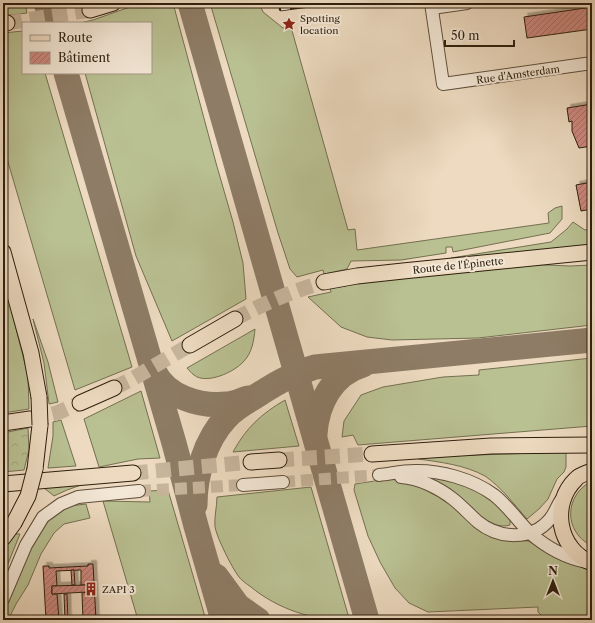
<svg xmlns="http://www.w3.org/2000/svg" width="595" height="623" font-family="'Libre Caslon Text',serif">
<defs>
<pattern id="forest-crowns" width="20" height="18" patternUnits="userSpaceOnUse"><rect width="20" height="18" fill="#b9c092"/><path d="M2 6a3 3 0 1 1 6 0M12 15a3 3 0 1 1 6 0" fill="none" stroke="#9fa57d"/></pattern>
<pattern id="building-hatch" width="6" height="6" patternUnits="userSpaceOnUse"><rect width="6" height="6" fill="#ce8980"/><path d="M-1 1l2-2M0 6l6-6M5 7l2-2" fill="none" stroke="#a86f67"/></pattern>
<filter id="shadow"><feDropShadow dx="3.5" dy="-3.5" stdDeviation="0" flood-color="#0004"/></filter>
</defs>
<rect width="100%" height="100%" fill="#eddac0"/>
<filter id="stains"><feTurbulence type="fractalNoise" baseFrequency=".005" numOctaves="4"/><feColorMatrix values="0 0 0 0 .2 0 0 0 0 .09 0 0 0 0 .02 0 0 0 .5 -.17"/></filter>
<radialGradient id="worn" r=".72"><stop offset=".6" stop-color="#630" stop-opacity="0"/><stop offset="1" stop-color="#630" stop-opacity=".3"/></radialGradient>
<g fill="#b9c092" stroke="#747050">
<path d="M3 3H25L27 13 3 16Z"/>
<path d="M141 3H173L216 163 233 222 243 263 246 299 172 341 136 256 85 73H151V23H80L93 20Z"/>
<path d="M210 3H259L263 12 283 28 291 27 348 230 355 229 357 250 549 223 548 213 555 208 562 206V219L550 233 453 252 452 247H446V253L401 260 351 261 347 269 324 274 323 270 297 277 290 269 278 233Z"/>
<path d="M23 31V73H45L132 367 75 390 3 145V33Z"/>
<path d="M573 222 585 230 592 229V246L583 248 451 258 551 242 567 229Z"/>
<path d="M524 264 570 266 592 265V325L478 338 392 340 367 337 341 327 308 297 331 292 330 288 345 286 354 281Z"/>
<path d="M3 277 28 376 29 409 3 413Z"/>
<path d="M33 319 48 362 58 402 49 404 44 363Z"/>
<path d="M255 329C254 340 252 353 244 361 235 372 206 385 194 375 191 373 189 370 187 368Z"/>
<path d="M592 358V426L358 445 353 435 342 437 344 421 361 395 383 387 443 377 479 375V370Z"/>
<path d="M141 391 160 458 138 459 99 467 84 419Z"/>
<path d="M285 400 299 446 233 452C246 428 261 414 285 400Z"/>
<path d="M61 420 76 466 48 468 53 436V422Z"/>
<path d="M566 452V467L564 472 557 479 548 499 539 509 527 519C514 504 501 487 485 476 465 465 440 462 418 459V457Z"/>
<path d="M421 475 451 479 485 495 507 514 510 519V525C489 532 465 500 450 489 441 483 431 479 421 475Z"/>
<path d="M388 479 412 482 439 493 503 538 528 541 575 564 592 568V616L569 620H546L538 612V607L428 612 409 603 395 588 380 562 368 536 354 490 355 484Z"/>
<path d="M592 481V546C563 532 564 495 592 481Z"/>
<path d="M81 485 67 490 54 496 44 488Z"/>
<path d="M311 487 349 618C316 623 276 608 251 587 247 584 242 581 239 577 232 568 217 538 215 527 214 518 217 506 217 497Z"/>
<path d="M168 490 206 620H138L103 501 150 502 149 491Z"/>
<path d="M86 504 90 518 64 524 54 533 41 554 28 585 16 604 8 620H3V609L8 597 35 537 45 521 69 506Z"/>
<path d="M14 534H20L3 576V548Z"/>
</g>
<path fill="url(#forest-crowns)" stroke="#747050" d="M28 428 29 450 24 470 3 472V433Z"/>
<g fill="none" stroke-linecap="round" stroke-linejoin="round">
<g stroke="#8e7c66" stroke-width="25">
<path d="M46 3 52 23"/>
<path d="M190 3 367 620"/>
<path d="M66 73 174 443 196 526 223 620"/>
<path d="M154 371C166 397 200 407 227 404 234 404 241 400 248 398"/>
<path d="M315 434C317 404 332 374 363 365"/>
<path d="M195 505C195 476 205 440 226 418 236 407 249 401 261 393 280 381 293 374 315 367L592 340"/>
<path d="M216 576 238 606 258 620"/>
</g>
</g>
<g fill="url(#building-hatch)" stroke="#2e1f0d" filter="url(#shadow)">
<path d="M592 7V29L527 38 524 17Z"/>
<path d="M592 104V146L579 148 572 131V121L569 122 567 108Z"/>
<path d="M592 182V209L581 211 576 185Z"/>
<path d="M88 564H93L96 620H83L82 593 87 592V585H81V570L56 571 57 586H52V594H57L59 620H46L43 566H49V568L88 566Z"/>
<path d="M71 570H74L75 585H72Z"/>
<path d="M87 585V592L52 594V586Z"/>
<path d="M64 594H67L68 620H65Z"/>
</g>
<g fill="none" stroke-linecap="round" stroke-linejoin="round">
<g stroke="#c7b59c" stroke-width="12" stroke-dasharray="12 6" stroke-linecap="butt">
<path d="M283 482 379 475"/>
<path d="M139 491 243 485"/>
</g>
<g stroke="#c7b59c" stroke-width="15" stroke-dasharray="15 8" stroke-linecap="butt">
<path d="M7 23 90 10"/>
<path d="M235 319C264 303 293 291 324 282"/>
<path d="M114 388 134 378 190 345"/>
<path d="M30 419 57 413 80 403"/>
<path d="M279 460 372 454"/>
<path d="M133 473 251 462"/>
</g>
<g stroke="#5e4e3a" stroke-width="14">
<g id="minor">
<path d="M431 3 443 84 592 63"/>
<path d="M432 8 467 3"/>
<path d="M379 475C390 474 402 471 413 471 440 470 472 479 494 495 508 506 518 521 530 533 546 547 566 558 587 562"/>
<path d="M401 477C419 478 439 488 453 499 462 506 470 515 478 522 499 539 532 541 550 519 555 513 557 506 561 500"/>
<path d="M243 485 283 482"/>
<path d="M3 599 26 545 43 517 61 504 78 497 139 491"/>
</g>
</g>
<g stroke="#2e1f0d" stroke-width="17">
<g id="major">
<path d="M90 10 113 3"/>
<path d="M3 23H7"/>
<path d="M3 252 31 353 39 397"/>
<path d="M324 282 357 276 403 271 592 252"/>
<path d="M190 345 235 319"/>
<path d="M80 403 114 388"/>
<path d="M3 423 30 419"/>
<path d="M372 454 491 446 592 445"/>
<path d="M251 462 279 460"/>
<path d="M35 469 40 425"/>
<path d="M592 471C587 473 579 475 576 479 550 504 558 550 592 563"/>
<path d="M3 484 133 473"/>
<path d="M3 538 14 523"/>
</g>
</g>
<use href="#minor" stroke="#f3e7d6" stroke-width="12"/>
<use href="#major" stroke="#eddac0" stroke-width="15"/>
<g stroke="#2e1f0d" stroke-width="4.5">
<path id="rail" d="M281 9 326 3"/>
</g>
<use href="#rail" stroke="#f3e7d6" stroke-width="3" stroke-dasharray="9" stroke-linecap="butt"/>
<g stroke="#2e1f0d" stroke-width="17" stroke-linecap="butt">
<g id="major-bridge">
<path d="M39 397 40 425"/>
<path d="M14 523 28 496 35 469"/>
</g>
</g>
<use href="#major-bridge" stroke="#eddac0" stroke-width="15"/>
</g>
<defs>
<g id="sight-bare" transform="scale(1.08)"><path d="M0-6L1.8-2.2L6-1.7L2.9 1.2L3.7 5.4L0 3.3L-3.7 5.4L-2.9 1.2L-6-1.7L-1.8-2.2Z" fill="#8f2418" stroke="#f3e7d6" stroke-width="2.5" paint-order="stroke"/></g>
<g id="building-bare" transform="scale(1.08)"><path d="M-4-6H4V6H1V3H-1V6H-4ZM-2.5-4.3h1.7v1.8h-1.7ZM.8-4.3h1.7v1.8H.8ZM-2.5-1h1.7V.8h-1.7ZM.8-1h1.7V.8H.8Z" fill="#8f2418" stroke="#f3e7d6" stroke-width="2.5" paint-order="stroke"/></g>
</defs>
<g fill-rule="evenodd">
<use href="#sight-bare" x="289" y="24"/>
<use href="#building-bare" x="91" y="589"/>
</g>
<g text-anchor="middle" stroke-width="4" stroke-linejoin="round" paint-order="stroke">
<g font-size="10" fill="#2e1f0d" stroke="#f3e7d6" text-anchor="start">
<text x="300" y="22">Spotting<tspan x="300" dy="12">location</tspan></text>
<text x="102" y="593">ZAPI 3</text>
</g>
<g font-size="10" fill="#2e1f0d" stroke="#f3e7d6">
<text transform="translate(518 74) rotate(-8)" y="4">Rue d'Amsterdam</text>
<text transform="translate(458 265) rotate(-6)" y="4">Route de l'Épinette</text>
</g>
</g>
<rect width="595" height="623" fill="none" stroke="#eddac0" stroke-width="16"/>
<rect x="4" y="4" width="587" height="615" fill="none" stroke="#2e1f0d" stroke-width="2"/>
<rect x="8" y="8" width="579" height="607" fill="none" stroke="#2e1f0d"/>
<rect x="22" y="22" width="130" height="52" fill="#f3e7d6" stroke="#a49786"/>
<rect x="30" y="35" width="20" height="6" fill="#eddac0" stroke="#a49786"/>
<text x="58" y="42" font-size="12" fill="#2e1f0d">Route</text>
<rect x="30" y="52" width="20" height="12" fill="url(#building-hatch)" stroke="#a49786"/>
<text x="58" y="62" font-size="12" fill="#2e1f0d">Bâtiment</text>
<g transform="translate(553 581)" stroke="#f3e7d6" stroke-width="3" paint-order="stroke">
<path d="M0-3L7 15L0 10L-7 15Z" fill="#2e1f0d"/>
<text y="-6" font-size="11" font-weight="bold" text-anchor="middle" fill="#2e1f0d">N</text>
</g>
<path d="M445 40v6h69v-6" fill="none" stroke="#2e1f0d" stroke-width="2"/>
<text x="451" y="40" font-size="12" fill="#2e1f0d" stroke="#f3e7d6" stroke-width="3" paint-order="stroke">50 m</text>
<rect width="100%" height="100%" filter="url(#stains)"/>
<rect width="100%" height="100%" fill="url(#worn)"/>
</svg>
